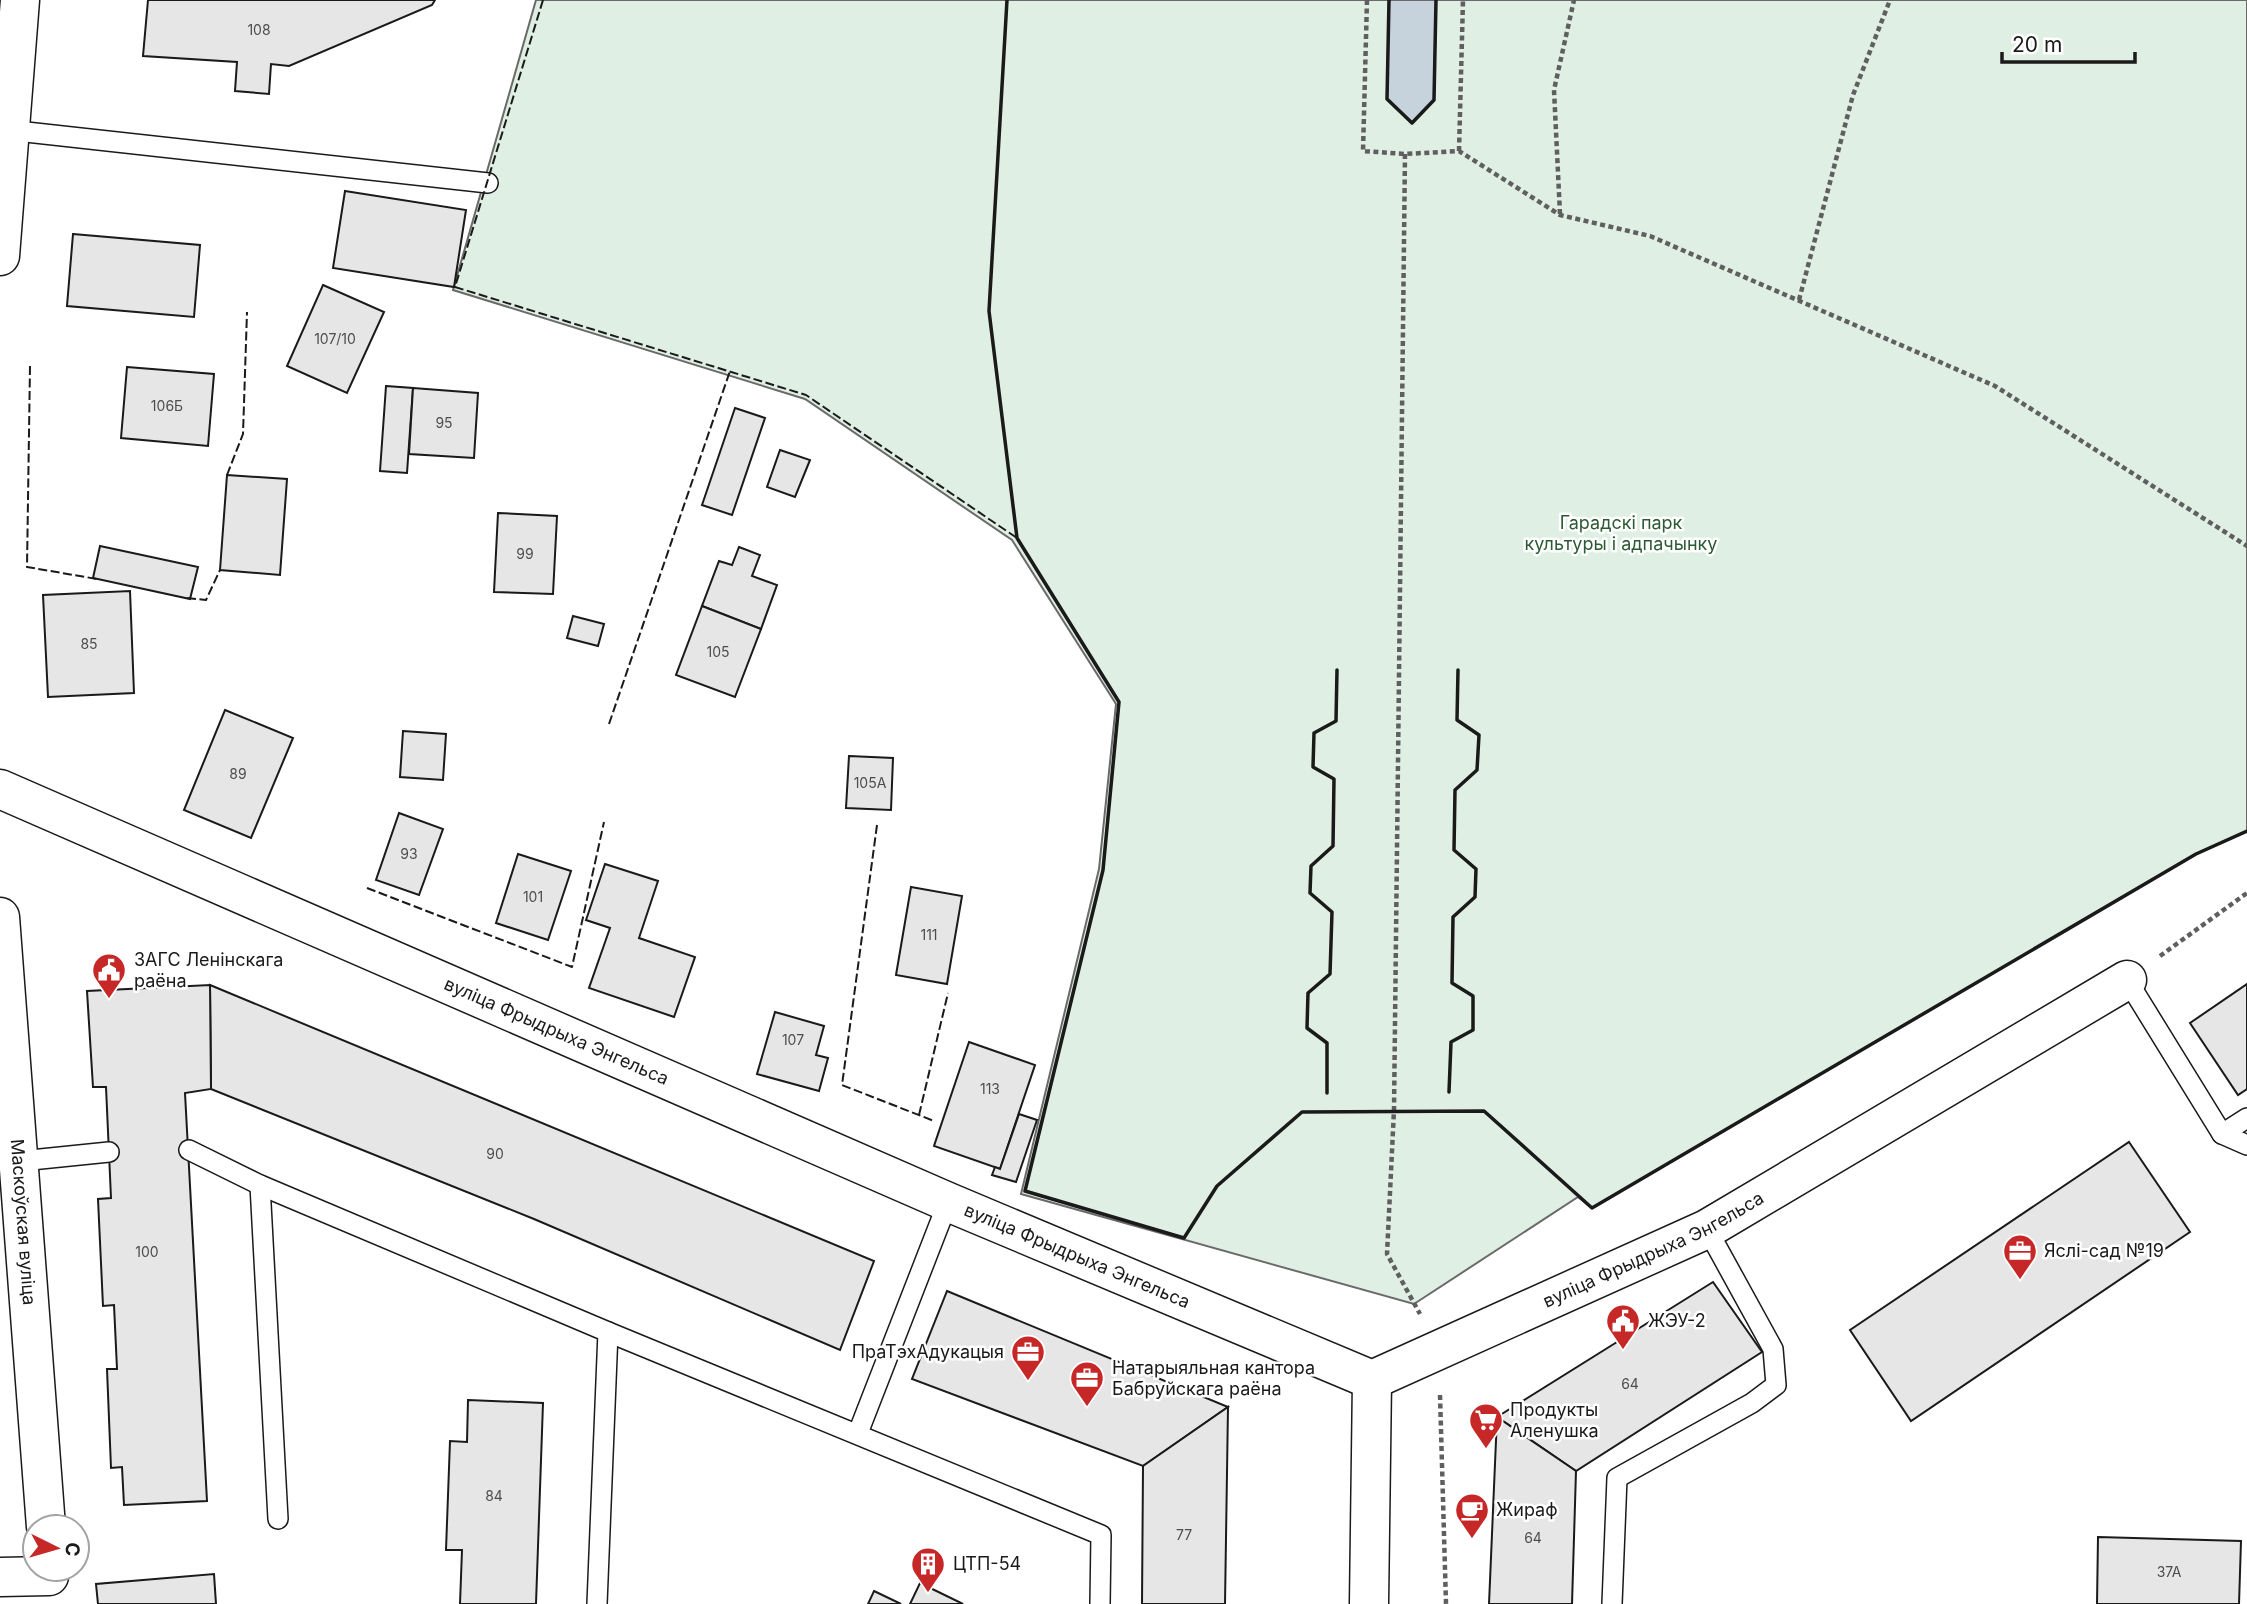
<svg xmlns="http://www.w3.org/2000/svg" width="2247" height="1604" font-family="Inter,sans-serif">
<rect width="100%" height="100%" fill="#fff"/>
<path fill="#e0efe3" stroke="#6a6a6a" stroke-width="2" d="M536 0H2247V831L2196 854 1592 1208 1578 1197 1414 1304 1021 1194 1099 869 1116 704 1012 540 805 399 453 290Z"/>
<path fill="#c6d2dc" stroke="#6a6a6a" stroke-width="2" d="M1389 0H1436L1434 100 1412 123 1387 99Z"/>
<g fill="#e6e6e6" stroke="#1a1a1a" stroke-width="2">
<path d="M148 0H435L432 5 289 66 271 64 269 94 235 91 237 62 143 56Z"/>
<path d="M345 191 466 210 454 287 333 268Z"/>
<path d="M73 234 200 245 194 317 67 306Z"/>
<path d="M323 285 384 312 347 393 287 366Z"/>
<path d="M127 367 214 374 208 446 121 438Z"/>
<path d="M386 386 413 388 407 473 380 471Z"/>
<path d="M413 388 478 393 474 458 409 454Z"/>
<path d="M735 408 765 418 732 515 702 505Z"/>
<path d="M780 450 810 460 795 497 767 487Z"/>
<path d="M227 475 287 479 280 575 220 570Z"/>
<path d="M498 513 557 516 553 594 494 592Z"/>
<path d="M100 546 198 567 190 599 93 578Z"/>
<path d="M739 547 760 555 752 576 777 585 761 629 702 606 719 561 732 565Z"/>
<path d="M130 591 134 693 48 697 43 595Z"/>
<path d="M702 606 761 629 735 697 676 675Z"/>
<path d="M573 616 604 624 598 646 567 638Z"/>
<path d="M225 710 293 738 251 838 184 810Z"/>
<path d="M403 731 446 734 443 780 400 777Z"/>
<path d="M849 756 893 758 891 810 846 808Z"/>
<path d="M399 813 443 829 419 895 376 880Z"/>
<path d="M518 854 571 871 548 940 496 923Z"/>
<path d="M605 864 658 881 639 938 695 957 674 1017 589 988 610 928 586 920Z"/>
<path d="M911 887 962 896 947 984 896 975Z"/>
<path d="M2247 984V1089L2238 1095 2190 1023Z"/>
<path d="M210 985 874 1261 840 1350 534 1219 211 1089Z"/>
<path d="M210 985 211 1089 185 1093 207 1501 124 1505 122 1467 111 1468 107 1369H117L114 1305 103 1306 98 1199 111 1198 106 1087H93L87 991Z"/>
<path d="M775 1012 824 1026 816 1055 828 1058 819 1091 757 1074Z"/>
<path d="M969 1042 1035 1065 1000 1169 934 1146Z"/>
<path d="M1019 1114 1037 1120 1016 1182 992 1175 995 1167 1000 1169Z"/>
<path d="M2129 1142 2190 1232 1911 1421 1850 1330Z"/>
<path d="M1713 1282 1762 1352 1576 1471 1497 1417Z"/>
<path d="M947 1291 1228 1407 1143 1466 912 1379Z"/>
<path d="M468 1400 543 1403 536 1604H460L462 1550H446L450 1441 467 1442Z"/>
<path d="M1228 1407 1225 1604H1142L1143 1466Z"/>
<path d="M1497 1417 1576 1471 1572 1604H1489Z"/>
<path d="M2098 1537 2241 1541 2239 1604H2097Z"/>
<path d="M214 1574 216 1604H98L96 1584Z"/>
<path d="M920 1583 963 1604H910Z"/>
<path d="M874 1591 901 1604H868Z"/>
</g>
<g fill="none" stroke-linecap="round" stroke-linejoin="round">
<g stroke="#1a1a1a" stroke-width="22">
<g id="lane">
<path d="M8 130 488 183"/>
<path d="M2127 980 2222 1134 2247 1145"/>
<path d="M2222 1134 2247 1118"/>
<path d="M189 1150 260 1185 608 1332 597 1604"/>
<path d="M21 1161 109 1152"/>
<path d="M260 1185 278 1519"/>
<path d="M608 1332 1101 1535 1100 1604"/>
<path d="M858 1433 948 1202"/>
<path d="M1612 1604 1617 1478 1752 1403 1776 1385 1773 1349 1707 1229"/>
</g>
</g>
<g stroke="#1a1a1a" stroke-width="41">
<g id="street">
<path d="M0 256 20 0"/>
<path id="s1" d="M0 789 948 1202 1372 1380 1707 1229 2127 980"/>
<path id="s2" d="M0 917 46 1527"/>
<path d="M0 1577 49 1576"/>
<path d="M1369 1604 1372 1380"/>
</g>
</g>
<g stroke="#5f5f5f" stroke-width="4.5" stroke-dasharray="5 3.5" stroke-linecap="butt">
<path d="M1367 0 1363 151 1405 154 1459 151 1560 215 1650 236 1995 386 2247 546"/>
<path d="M1459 151 1463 0"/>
<path d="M1405 154 1394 1110 1387 1254 1420 1314"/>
<path d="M1560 214 1554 90 1574 0"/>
<path d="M1799 300 1853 95 1890 0"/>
<path d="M2160 956 2247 893"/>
<path d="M1440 1395 1446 1604"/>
</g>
<use href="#lane" stroke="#fff" stroke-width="19"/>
<use href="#street" stroke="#fff" stroke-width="38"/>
<g stroke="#1a1a1a" stroke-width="2" stroke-dasharray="9 3.5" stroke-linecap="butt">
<path d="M543 0 455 287 806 395 1017 538"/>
<path d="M30 366 27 567 97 579"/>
<path d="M227 475 243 434 247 312"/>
<path d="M187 598 206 600 220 570"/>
<path d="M609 724 730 371"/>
<path d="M877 825 842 1085 934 1121"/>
<path d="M367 888 572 967 604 822"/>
<path d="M919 1115 948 993"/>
</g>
<g stroke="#1a1a1a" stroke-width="3.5">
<path d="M1007 0 989 311 1017 538 1119 702 1103 870 1025 1191 1184 1238 1217 1186 1302 1112 1484 1111 1592 1208 2196 854 2247 831"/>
<path d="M1389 0 1387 99 1412 123 1434 100 1436 0"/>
<path d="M1449 1092 1451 1042 1473 1030V996L1452 983 1453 917 1475 897 1476 869 1454 850 1455 790 1477 770 1479 735 1457 720 1458 670"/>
<path d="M1327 1093V1043L1307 1028 1308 993 1330 974 1332 912 1310 893 1311 866 1333 846 1334 779 1313 767 1314 733 1336 721 1337 670"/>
</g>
</g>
<defs>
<g id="civic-pin" transform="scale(1.75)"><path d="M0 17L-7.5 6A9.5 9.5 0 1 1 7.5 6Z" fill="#c62828" stroke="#fff"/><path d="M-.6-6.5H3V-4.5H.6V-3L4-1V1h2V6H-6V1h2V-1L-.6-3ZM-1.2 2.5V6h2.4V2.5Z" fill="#fff"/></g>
<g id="office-pin" transform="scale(1.75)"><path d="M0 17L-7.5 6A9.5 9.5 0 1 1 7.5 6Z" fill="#c62828" stroke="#fff"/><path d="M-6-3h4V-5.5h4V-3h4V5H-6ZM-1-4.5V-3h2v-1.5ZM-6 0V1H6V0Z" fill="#fff"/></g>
<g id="supermarket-pin" transform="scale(1.75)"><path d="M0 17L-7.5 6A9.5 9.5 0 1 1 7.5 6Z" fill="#c62828" stroke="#fff"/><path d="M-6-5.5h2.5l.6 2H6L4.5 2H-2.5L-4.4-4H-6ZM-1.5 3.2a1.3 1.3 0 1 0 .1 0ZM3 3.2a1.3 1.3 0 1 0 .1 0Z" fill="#fff"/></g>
<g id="cafe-pin" transform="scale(1.75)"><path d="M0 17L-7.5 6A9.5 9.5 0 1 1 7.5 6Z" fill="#c62828" stroke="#fff"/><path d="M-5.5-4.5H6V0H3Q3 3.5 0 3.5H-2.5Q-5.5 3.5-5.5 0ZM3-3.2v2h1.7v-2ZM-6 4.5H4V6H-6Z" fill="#fff"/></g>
<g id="building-pin" transform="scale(1.75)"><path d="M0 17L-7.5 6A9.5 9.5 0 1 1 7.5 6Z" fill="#c62828" stroke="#fff"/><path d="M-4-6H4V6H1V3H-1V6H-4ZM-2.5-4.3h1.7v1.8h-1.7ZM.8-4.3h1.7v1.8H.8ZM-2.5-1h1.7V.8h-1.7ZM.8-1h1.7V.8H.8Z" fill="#fff"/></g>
</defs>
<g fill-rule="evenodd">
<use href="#civic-pin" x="109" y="970"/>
<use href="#office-pin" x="2020" y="1251"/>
<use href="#civic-pin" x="1623" y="1321"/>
<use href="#office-pin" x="1028" y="1352"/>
<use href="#office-pin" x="1087" y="1378"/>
<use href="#supermarket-pin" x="1486" y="1420"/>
<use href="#cafe-pin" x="1472" y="1510"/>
<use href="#building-pin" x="928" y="1564"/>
</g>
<g text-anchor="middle" stroke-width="5" stroke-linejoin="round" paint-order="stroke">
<g font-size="14" fill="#4d4d4d">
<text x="259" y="35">108</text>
<text x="335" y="344">107/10</text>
<text x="167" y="411">106Б</text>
<text x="444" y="428">95</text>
<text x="525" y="559">99</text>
<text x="89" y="649">85</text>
<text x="718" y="657">105</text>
<text x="238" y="779">89</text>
<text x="870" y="788">105А</text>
<text x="409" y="859">93</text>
<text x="533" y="902">101</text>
<text x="929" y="940">111</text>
<text x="793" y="1045">107</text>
<text x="990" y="1094">113</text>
<text x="495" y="1159">90</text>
<text x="147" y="1257">100</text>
<text x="1630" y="1389">64</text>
<text x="494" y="1501">84</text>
<text x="1184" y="1540">77</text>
<text x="1533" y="1543">64</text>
<text x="2169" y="1577">37А</text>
</g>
<g font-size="18" fill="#2b5a34" stroke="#fff">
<text x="1621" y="529">Гарадскі парк<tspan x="1621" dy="21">культуры і адпачынку</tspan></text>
</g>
<g font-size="18" fill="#1a1a1a" stroke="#fff" text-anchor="start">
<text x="134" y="966">ЗАГС Ленінскага<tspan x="134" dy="21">раёна</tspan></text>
<text x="2044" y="1257">Яслі-сад №19</text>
<text x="1648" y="1327">ЖЭУ-2</text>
<text x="1004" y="1358" text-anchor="end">ПраТэхАдукацыя</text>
<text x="1112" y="1374">Натарыяльная кантора<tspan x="1112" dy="21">Бабруйскага раёна</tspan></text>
<text x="1510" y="1416">Продукты<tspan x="1510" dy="21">Аленушка</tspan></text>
<text x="1496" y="1516">Жираф</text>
<text x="953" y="1570">ЦТП-54</text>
</g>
<g font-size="18" fill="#1a1a1a" stroke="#fff">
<text dy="6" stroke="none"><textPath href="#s1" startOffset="607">вуліца Фрыдрыха Энгельса</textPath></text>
<text dy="6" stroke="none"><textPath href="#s2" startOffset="306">Маскоўская вуліца</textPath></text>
<text dy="6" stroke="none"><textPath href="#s1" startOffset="1804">вуліца Фрыдрыха Энгельса</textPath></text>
<text dy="6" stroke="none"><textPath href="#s1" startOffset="1174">вуліца Фрыдрыха Энгельса</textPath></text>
</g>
</g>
<g transform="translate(56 1548) rotate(95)"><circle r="33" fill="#ffffff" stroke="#a3a3a3" stroke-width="2"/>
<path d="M0-5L12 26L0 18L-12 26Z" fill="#c62828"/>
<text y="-10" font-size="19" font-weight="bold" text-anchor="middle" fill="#1a1a1a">С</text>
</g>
<path d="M2002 52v10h133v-10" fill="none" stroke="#1a1a1a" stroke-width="3.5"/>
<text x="2012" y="52" font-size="21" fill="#1a1a1a" stroke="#ffffff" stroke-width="5" paint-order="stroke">20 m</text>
</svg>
